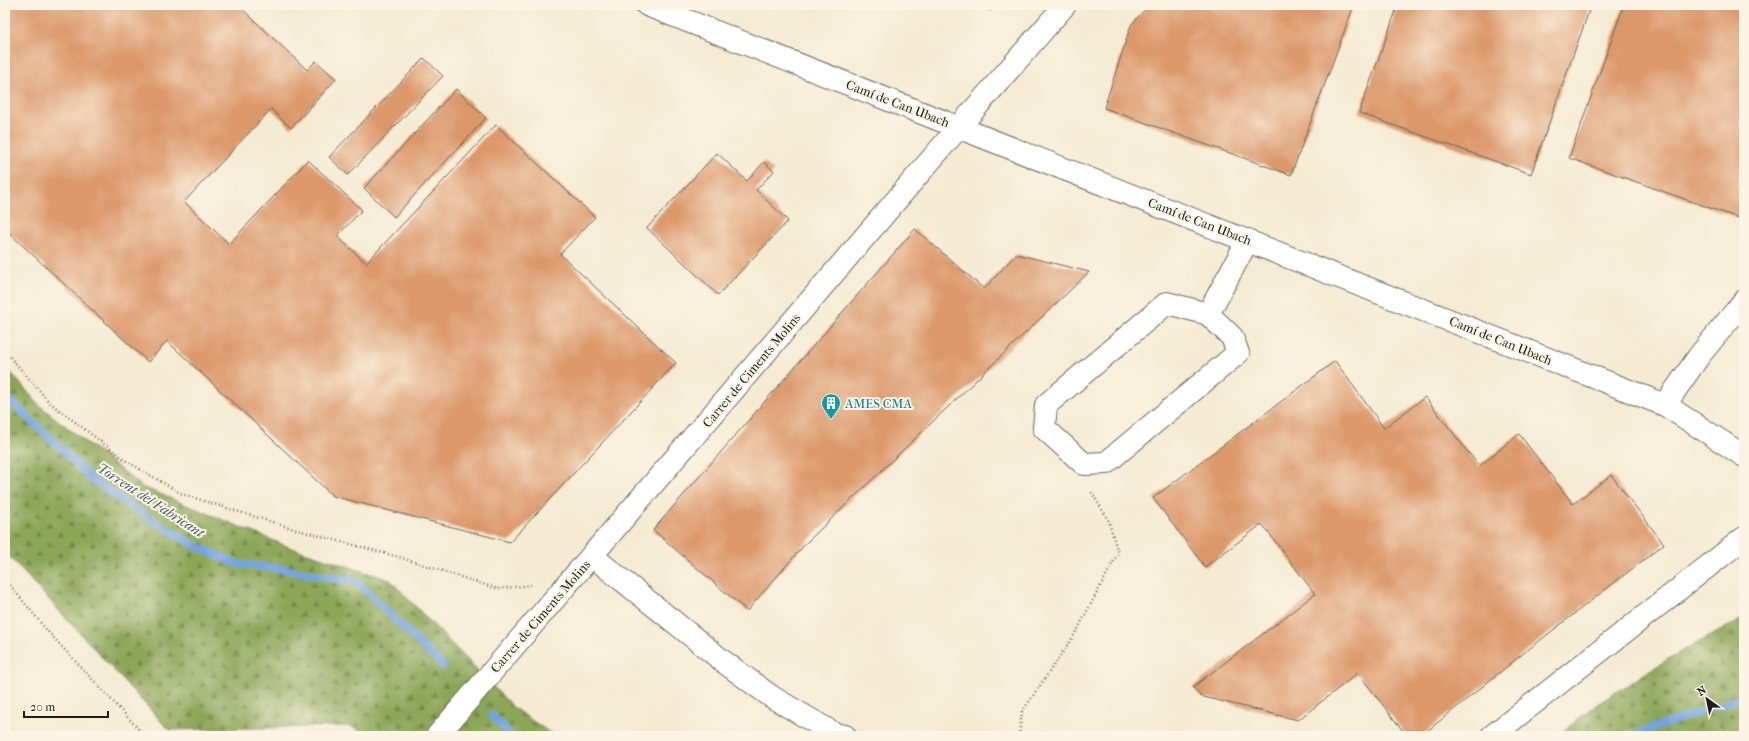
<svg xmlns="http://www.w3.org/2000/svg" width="1749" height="741" font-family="'IM FELL French Canon',serif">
<defs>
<pattern id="forest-firs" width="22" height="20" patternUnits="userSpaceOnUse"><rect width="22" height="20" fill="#8ca658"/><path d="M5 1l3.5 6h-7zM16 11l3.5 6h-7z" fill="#728648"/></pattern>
</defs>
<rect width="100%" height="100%" fill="#fcf5e5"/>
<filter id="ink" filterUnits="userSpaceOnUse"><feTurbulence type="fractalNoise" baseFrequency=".025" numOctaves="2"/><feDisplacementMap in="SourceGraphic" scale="8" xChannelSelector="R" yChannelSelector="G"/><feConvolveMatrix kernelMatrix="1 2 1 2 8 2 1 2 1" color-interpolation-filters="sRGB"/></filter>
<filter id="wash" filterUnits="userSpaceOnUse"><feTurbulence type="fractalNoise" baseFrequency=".012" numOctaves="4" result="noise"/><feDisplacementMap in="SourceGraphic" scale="16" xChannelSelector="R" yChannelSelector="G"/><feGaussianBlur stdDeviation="0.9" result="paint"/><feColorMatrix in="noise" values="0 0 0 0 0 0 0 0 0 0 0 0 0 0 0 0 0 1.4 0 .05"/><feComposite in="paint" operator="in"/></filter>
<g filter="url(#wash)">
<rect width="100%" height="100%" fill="#f5ebd3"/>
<g fill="url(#forest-firs)" stroke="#54613a">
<path d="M5 366 40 406 143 487 289 547 390 580 515 709 555 736H371L350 726 169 730 5 552Z"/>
<path d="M1744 618V736H1557L1596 705 1671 657Z"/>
</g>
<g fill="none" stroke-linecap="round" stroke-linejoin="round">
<g stroke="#73a4de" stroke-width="8">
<path d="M5 396 63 450 91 479 152 520 198 547 237 564 283 569 357 582 443 666"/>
<path d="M492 715 511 736"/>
<path d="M1630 736 1744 697"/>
</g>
</g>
<g id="blocks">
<g fill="#dc986b">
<path d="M5 5H238L307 70 316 61 336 79 291 128 271 109 184 202 229 244 308 160 362 210 337 236 366 263 496 125 595 217 560 254 676 363 510 542 333 496 167 341 148 362 5 229Z"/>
<path d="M983 5H996L990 11Z"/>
<path d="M1149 5H1354L1291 175 1104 108 1131 25Z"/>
<path d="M1398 5H1591L1531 174 1359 113Z"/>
<path d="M1624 5H1744V220L1569 158Z"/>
<path d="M424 58 443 76 348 175 329 157Z"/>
<path d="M456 89 486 118 394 217 364 188Z"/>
<path d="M717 153 747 181 764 162 774 171 756 190 788 221 718 295 647 228Z"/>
<path d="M915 229 984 289 1016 254 1089 272 805 544 747 611 653 530Z"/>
<path d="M1335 361 1384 428 1425 397 1479 466 1519 434 1573 504 1611 475 1664 544 1525 652 1421 736H1407L1358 673 1298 720 1200 696 1193 687 1315 594 1262 524 1205 567 1153 498Z"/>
</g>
</g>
</g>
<g filter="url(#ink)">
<use href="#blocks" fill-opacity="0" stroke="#68645c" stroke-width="1"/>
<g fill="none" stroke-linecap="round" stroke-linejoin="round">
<g stroke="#68645c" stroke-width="24">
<g id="minor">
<path d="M647 5 1665 405 1744 456"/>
<path d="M1167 303 1208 314 1232 337 1238 353 1106 463 1084 464 1044 428 1046 405Z"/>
<path d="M1208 314 1248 240"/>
<path d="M1665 405 1699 356 1744 301"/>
<path d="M592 556 724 662 772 697 835 734 845 736"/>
<path d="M437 736 959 127 1065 5"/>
<path d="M1492 736 1744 538"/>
</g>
</g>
<g stroke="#68645c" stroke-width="2.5" stroke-dasharray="1 3" stroke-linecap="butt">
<path d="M5 351 50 403 128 462 182 494 294 529 399 557 498 589 531 585"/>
<path d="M5 579 50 634 145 736"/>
<path d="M1019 736 1022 712 1075 634 1118 553 1108 519 1090 490"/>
</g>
<use href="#minor" stroke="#fff" stroke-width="22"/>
</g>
</g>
<defs>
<g id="building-pin" transform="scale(1)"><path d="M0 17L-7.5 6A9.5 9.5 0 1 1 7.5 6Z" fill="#0f9aa8" stroke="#fcf5e5"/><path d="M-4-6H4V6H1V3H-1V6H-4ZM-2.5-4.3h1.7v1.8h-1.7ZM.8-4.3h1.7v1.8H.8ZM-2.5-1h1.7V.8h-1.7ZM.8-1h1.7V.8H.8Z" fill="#fff"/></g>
</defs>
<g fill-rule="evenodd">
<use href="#building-pin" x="831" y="403"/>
</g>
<g text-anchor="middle" stroke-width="4" stroke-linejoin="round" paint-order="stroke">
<g font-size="13" fill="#1c1c1c" stroke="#fcf5e5">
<text transform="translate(898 103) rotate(21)" y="5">Camí de Can Ubach</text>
<text transform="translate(1200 221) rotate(21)" y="5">Camí de Can Ubach</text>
<text transform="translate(1501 340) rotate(22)" y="5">Camí de Can Ubach</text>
<text transform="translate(751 370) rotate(-50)" y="5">Carrer de Ciments Molins</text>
<text transform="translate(540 616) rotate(-49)" y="5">Carrer de Ciments Molins</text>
</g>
<g font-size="13" fill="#0d838f" stroke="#fcf5e5" text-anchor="start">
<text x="845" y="408">AMES CMA</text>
</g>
<g font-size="14" font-style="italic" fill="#435973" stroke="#fcf5e5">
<text transform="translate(151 500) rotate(33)" y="5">Torrent del Fabricant</text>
</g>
</g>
<rect width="1749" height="741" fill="none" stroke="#fcf5e5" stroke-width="20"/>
<g transform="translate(1707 699) rotate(327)" stroke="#fcf5e5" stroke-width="3" paint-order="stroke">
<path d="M0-3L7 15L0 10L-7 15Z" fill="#1c1c1c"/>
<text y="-6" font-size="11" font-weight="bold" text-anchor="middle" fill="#1c1c1c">N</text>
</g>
<path d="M24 711v6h84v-6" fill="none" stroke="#1c1c1c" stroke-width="2"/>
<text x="30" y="711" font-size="12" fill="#1c1c1c" stroke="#fcf5e5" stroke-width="3" paint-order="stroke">20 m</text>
</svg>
